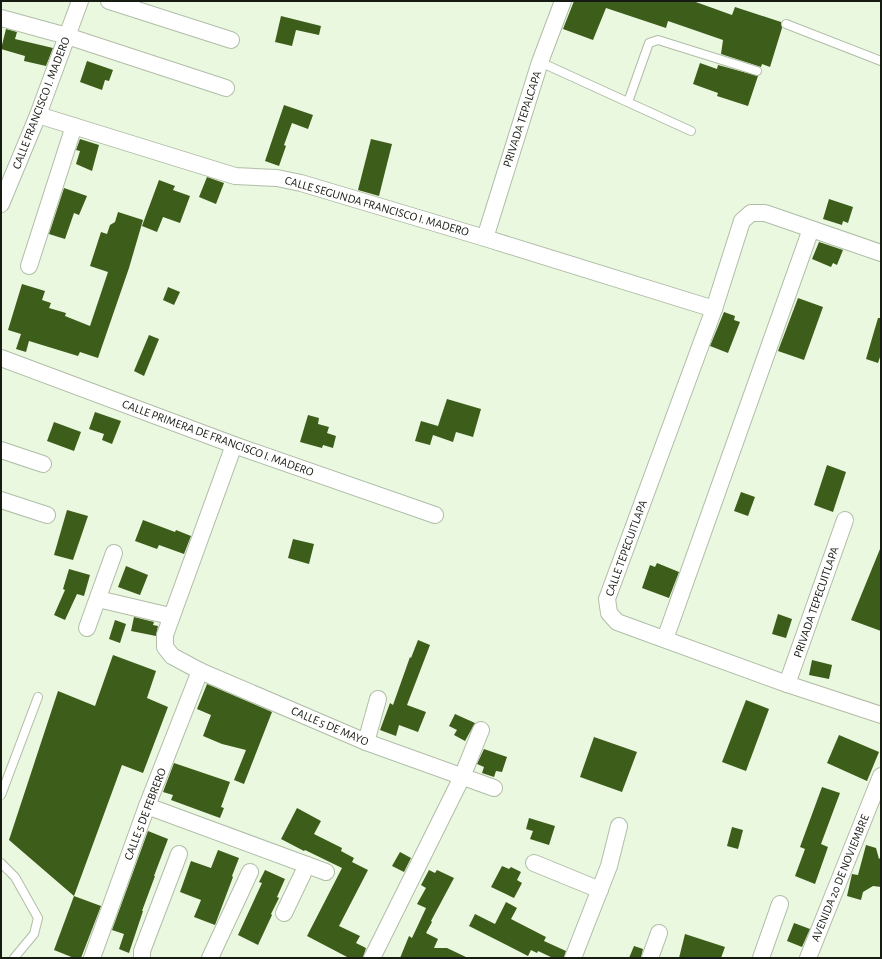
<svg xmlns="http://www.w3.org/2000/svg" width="882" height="959" font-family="'Alegreya Sans',sans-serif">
<rect width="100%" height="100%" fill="#ebf8e0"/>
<g fill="#3d5d1a">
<path d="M574 1H693L732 15 735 7 781 22 782 28 770 67 762 64 761 67 721 54 723 40 668 21 666 28 606 8 593 40 563 29Z"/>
<path d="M281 16 321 26 319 35 296 30 292 46 275 42Z"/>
<path d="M6 29 17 32 15 39 53 48 46 66 24 61 25 56 1 49Z"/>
<path d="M87 61 113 70 109 81 105 80 102 90 80 82Z"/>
<path d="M700 63 717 69 718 65 758 76 748 106 717 96 718 93 693 84Z"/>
<path d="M284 105 313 115 308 129 292 123 284 145 286 146 279 166 265 161Z"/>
<path d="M80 139 99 145 92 171 76 164 80 151 76 150Z"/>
<path d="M371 139 392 144 379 196 358 190Z"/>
<path d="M207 177 224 183 216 204 199 197Z"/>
<path d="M159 180 175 186 173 190 190 196 180 223 163 217 157 232 142 226Z"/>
<path d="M64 188 87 196 79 215 74 213 65 239 49 234Z"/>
<path d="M829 199 853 207 848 223 843 221 842 225 823 219Z"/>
<path d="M118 212 143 220 129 268 98 358 80 352 78 356 29 341 26 352 16 349 21 334 8 330 22 284 45 291 42 300 51 303 49 308 66 313 65 316 90 326 108 272 90 266 101 232 107 234 110 225 115 222Z"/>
<path d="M819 242 843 250 837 265 833 263 831 267 812 259Z"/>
<path d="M168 287 180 292 174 305 163 300Z"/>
<path d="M798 298 823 307 804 360 778 351Z"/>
<path d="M724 312 735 316 734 320 740 322 728 353 710 346Z"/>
<path d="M878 318H881V354L878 363 866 359Z"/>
<path d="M149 335 159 339 144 376 134 371Z"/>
<path d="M447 399 481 409 473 437 456 432 453 442 433 435 430 445 415 441 421 421 438 426Z"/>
<path d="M95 412 121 421 112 444 102 440 104 434 89 429Z"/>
<path d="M308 415 319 418 318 424 329 427 327 433 336 436 333 448 323 445 322 448 300 442Z"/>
<path d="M54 422 81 432 74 451 47 441Z"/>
<path d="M827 465 846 472 833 512 814 505Z"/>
<path d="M741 492 755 497 748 516 734 511Z"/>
<path d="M67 510 88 516 73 560 54 555Z"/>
<path d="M143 520 175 532 176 530 191 536 184 554 159 545 157 549 135 541Z"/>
<path d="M293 539 314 544 309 564 288 558Z"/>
<path d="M880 549H881V631L851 620Z"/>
<path d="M657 563 679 572 669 598 642 588 650 565 655 567Z"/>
<path d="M126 566 148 575 140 595 118 587Z"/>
<path d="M69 569 90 575 84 596 77 594 65 620 54 615 65 590 63 589Z"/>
<path d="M778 614 792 619 786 638 772 634Z"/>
<path d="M134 617 154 622 153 625 158 626 156 636 131 631Z"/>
<path d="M115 620 126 624 120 643 109 639Z"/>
<path d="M418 640 430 645 407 705 426 712 418 732 399 725 396 736 380 730 390 703 393 705 410 657 411 658Z"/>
<path d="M113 655 156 671 147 698 168 707 143 773 122 765 74 896 9 840 58 691 95 706Z"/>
<path d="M812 660 832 665 829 679 809 675Z"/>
<path d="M207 684 272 712 244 784 234 780 246 750 222 744 203 736 211 715 197 709Z"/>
<path d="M746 700 769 709 746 771 722 762Z"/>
<path d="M455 714 475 723 465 741 454 735 457 730 449 726Z"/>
<path d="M839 735 879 752 867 781 827 763Z"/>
<path d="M594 737 637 752 622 792 580 777Z"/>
<path d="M484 749 507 757 502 772 496 771 494 777 482 773 484 767 477 764Z"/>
<path d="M174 763 230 782 221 807 224 808 220 818 171 800 173 795 163 792Z"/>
<path d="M822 787 840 793 821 844 828 847 815 884 795 876 805 849 800 847Z"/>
<path d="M297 808 321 821 314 834 342 848 341 851 354 858 352 862 368 870 339 926 360 936 356 943 366 948 363 958H349L307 936 342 868 305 850 304 851 281 839Z"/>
<path d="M529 818 555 826 549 845 530 839 533 831 526 829Z"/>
<path d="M732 827 743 830 738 849 727 846Z"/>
<path d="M148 831 168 839 154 876H155L142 911H143L129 953 119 949 124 934 112 930Z"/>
<path d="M866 845 876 848 879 859 881 857V887L873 886 863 892 861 900 847 896 852 874 858 875Z"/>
<path d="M218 850 239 858 232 876 233 877 215 925 194 917 201 900 180 892 191 861 211 868Z"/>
<path d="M400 852 411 858 404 872 392 866Z"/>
<path d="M502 866 509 869 511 867 521 872 517 880 522 883 514 898 491 887Z"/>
<path d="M265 870 285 879 277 897 279 898 271 914 272 915 258 945 238 935 262 883 259 882Z"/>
<path d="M429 870 435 873 437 870 454 878 431 921 432 922 426 933 438 939 434 948H447L468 958H400L409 936 412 938 426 908 417 904 426 888 421 885Z"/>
<path d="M74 896 101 906 81 958H74L54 950Z"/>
<path d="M506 902 517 908 511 919 546 937 544 941 566 951 564 958H553L538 951 537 953 531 950 528 956 469 926 475 914 495 924Z"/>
<path d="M794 923 810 929 802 947 787 941Z"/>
<path d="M685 934 725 947 721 958H679Z"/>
<path d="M634 946 643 949 641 958H629Z"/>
</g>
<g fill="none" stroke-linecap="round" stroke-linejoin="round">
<g stroke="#b0bda7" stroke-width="10">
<g id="service">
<path d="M786 24 881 61"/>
<path d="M540 62 691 131"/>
<path d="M628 102 649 43 658 40 757 71"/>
<path d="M1 795 38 697"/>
<path d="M1 863 15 877 38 918 34 934 14 958"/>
</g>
</g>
<g stroke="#b0bda7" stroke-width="18">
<g id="minor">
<path d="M109 1 231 40"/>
<path d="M1 18 67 36 226 88"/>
<path d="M38 115 235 176 277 178 301 183 485 238 714 309"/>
<path d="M1 204 38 115 80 1"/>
<path d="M485 238 540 62 563 1"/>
<path d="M881 253 765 213H751L742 221 714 309 607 599 609 613 617 622 787 684 881 715"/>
<path d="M29 266 74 126"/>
<path d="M1 358 234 445 435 515"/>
<path d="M234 445 165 635V647L172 656 200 671 366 742 494 788"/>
<path d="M1 450 43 464"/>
<path d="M1 500 47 515"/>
<path d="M98 599 170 616"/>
<path d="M87 628 114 553"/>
<path d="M665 639 811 229"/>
<path d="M787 684 845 520"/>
<path d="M366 742 378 699"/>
<path d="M147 806 326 872"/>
<path d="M534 863 600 890"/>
<path d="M284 913 307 865"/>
<path d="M92 958 147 806 200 671"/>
<path d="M142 958V951L179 854"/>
<path d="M210 958 250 872"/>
<path d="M372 958 462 777 481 730"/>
<path d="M573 958 609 866 619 826"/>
<path d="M650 958 659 933"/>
<path d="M761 958 780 904"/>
<path d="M808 958 881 776"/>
</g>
</g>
<use href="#service" stroke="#fff" stroke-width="8"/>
<use href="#minor" stroke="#fff" stroke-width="16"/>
</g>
<g text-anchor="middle" stroke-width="4" stroke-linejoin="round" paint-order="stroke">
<g font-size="12" fill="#171c13" stroke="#fff">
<text transform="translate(41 103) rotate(-69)" y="4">CALLE FRANCISCO I. MADERO</text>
<text transform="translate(522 119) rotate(-72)" y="4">PRIVADA TEPALCAPA</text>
<text transform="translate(377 206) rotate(16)" y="4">CALLE SEGUNDA FRANCISCO I. MADERO</text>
<text transform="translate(218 438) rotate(20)" y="4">CALLE PRIMERA DE FRANCISCO I. MADERO</text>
<text transform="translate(626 548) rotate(-70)" y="4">CALLE TEPECUITLAPA</text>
<text transform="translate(816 602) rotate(-71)" y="4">PRIVADA TEPECUITLAPA</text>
<text transform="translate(330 726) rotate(23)" y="4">CALLE 5 DE MAYO</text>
<text transform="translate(145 814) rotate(-69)" y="4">CALLE 5 DE FEBRERO</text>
<text transform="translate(840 878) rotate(-68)" y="4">AVENIDA 20 DE NOVIEMBRE</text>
</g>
</g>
<rect width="882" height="959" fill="none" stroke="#171c13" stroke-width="4"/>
</svg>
